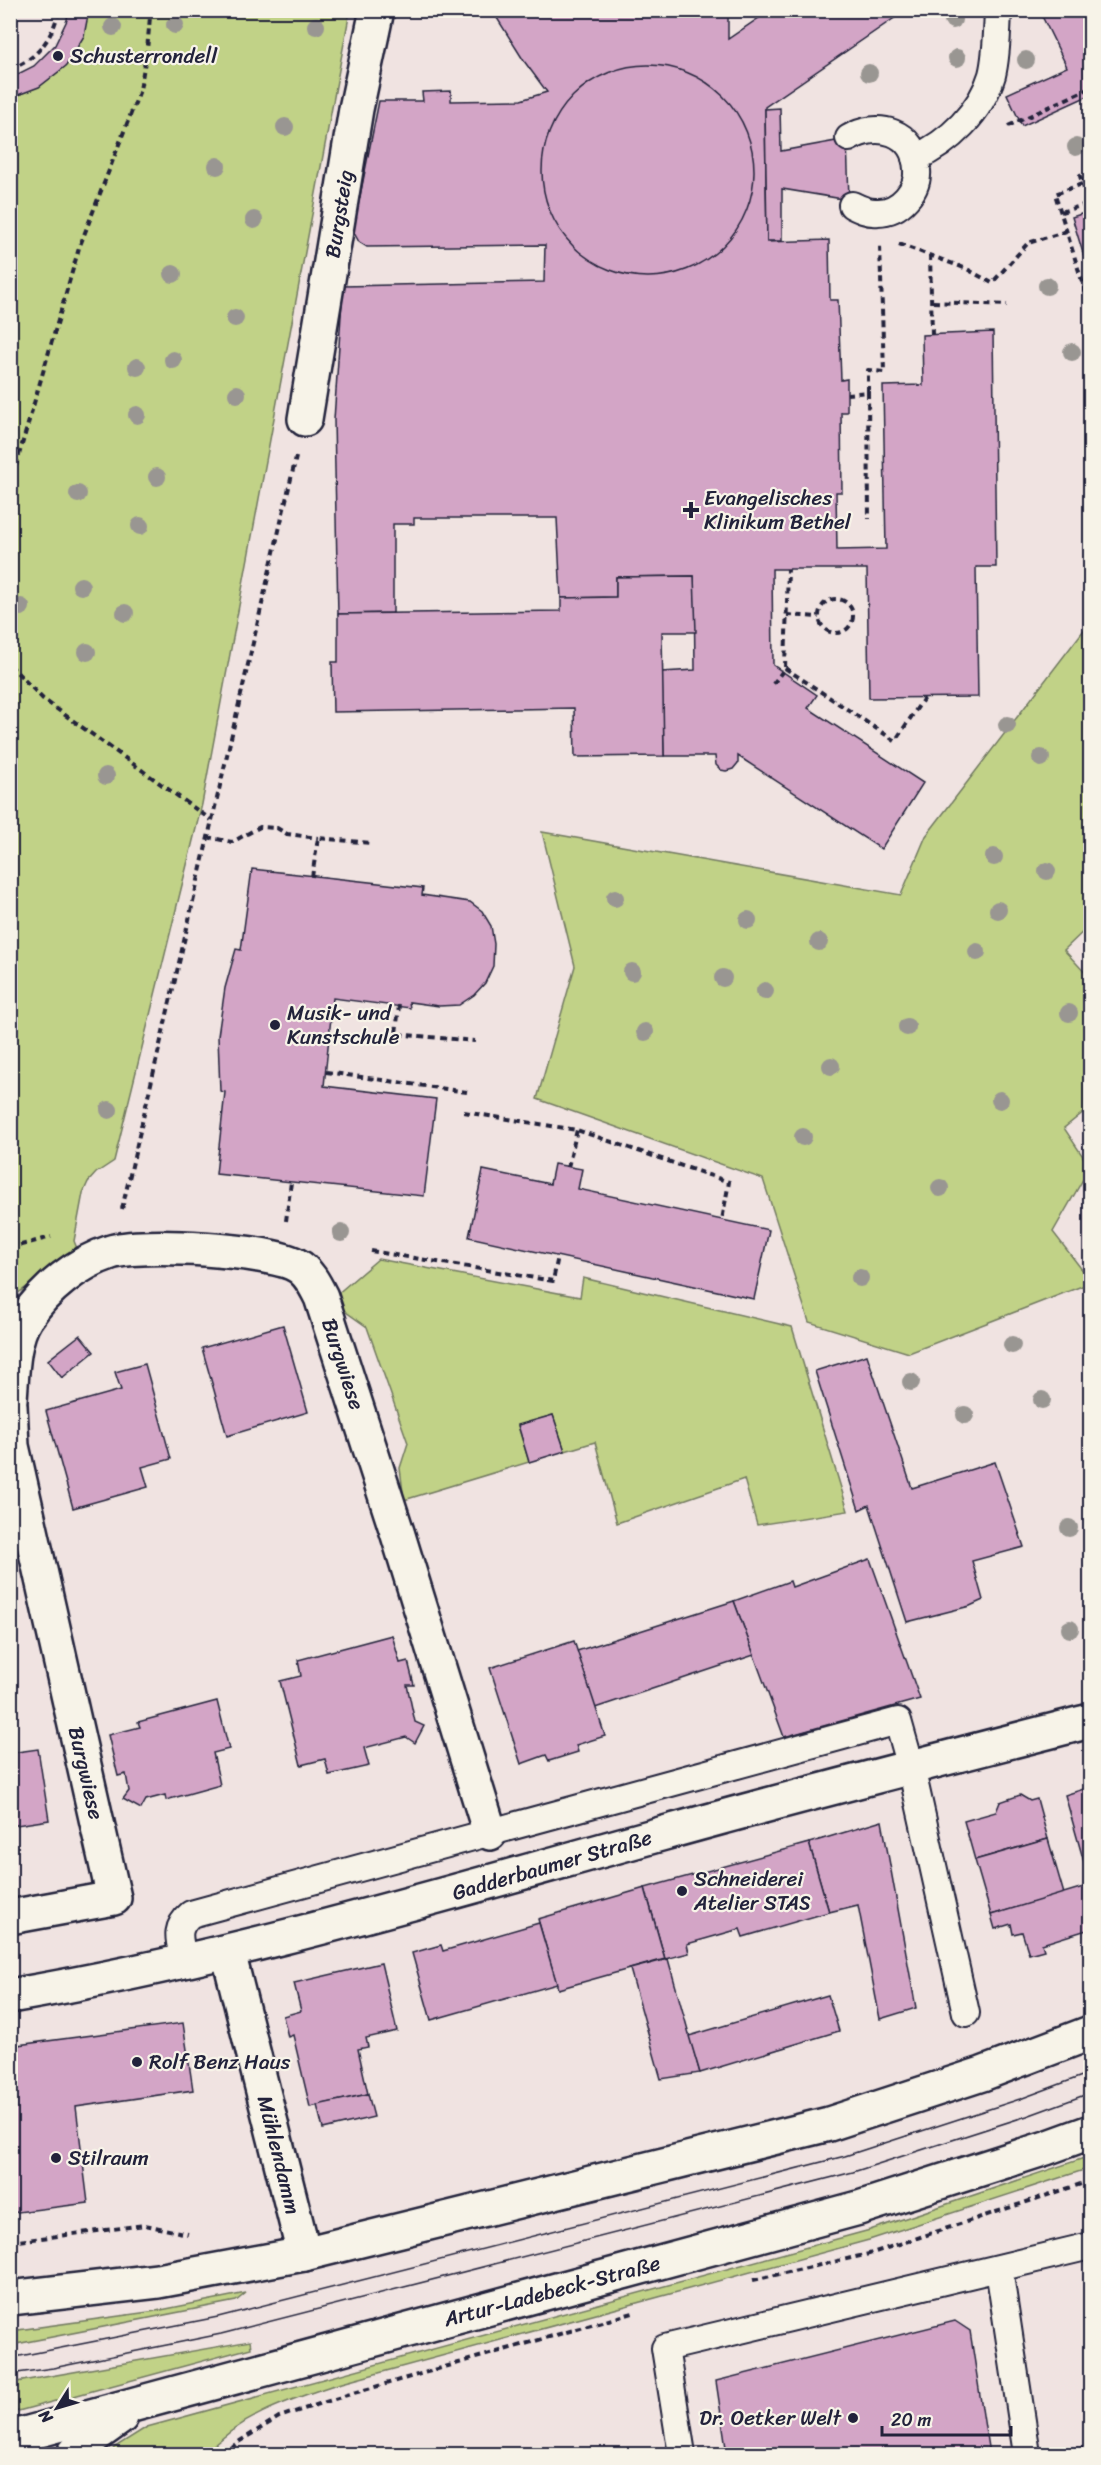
<svg xmlns="http://www.w3.org/2000/svg" width="1101" height="2465" font-family="Sriracha,sans-serif">
<rect width="100%" height="100%" fill="#f0e3e1"/>
<filter id="ink" filterUnits="userSpaceOnUse"><feTurbulence type="fractalNoise" baseFrequency=".0167" numOctaves="2"/><feDisplacementMap in="SourceGraphic" scale="12" xChannelSelector="R" yChannelSelector="G"/><feConvolveMatrix kernelMatrix="1 2 1 2 8 2 1 2 1" color-interpolation-filters="sRGB"/></filter>
<g filter="url(#ink)">
<g fill="#c1d287" stroke="#727a61" stroke-width="1.5">
<path d="M89 11H350L202 804 114 1161 96 1173 88 1182 83 1193 74 1241 78 1251 11 1298V98C58 80 78 61 89 11Z"/>
<path d="M1090 622V925L1064 950 1090 978V1107L1064 1128 1090 1167 1053 1232 1090 1280V1283L909 1353 809 1322 763 1179 537 1099 575 966 542 832 901 895 926 836Z"/>
<path d="M378 1259 580 1297 583 1278 792 1327 848 1511 757 1525 744 1479 617 1523 595 1442 565 1451 553 1415 518 1426 529 1462 404 1500 400 1468 408 1443 367 1327 339 1307 336 1295Z"/>
<path d="M1090 2156V2168L869 2240 331 2386C283 2402 240 2417 205 2454H109L115 2447 147 2427 870 2230Z"/>
<path d="M246 2293 236 2301 11 2345V2331L156 2311Z"/>
<path d="M250 2341 251 2348 11 2413V2383Z"/>
</g>
<g fill="#d3a5c6" stroke="#22223b" stroke-width="1.5">
<path d="M68 10H89L84 36 66 66 39 87 10 98V78L34 66 55 45 67 20Z"/>
<path d="M492 10H728V39L766 13 764 10H906L765 107 767 242 829 240 830 300H838L841 380 847 379V412H841L842 492H836L837 550 886 549 883 386 923 385 922 335 993 332 996 567H976L978 697 869 698 867 569H772L773 665 817 695 808 708 923 783 881 849 738 756V763L733 769 726 771 721 770 716 765 715 756H664L662 672 695 670 694 576 616 577V597L561 598 557 518H414V524H393V613L338 614 334 420 343 286 544 282 545 245 367 247 359 242 353 231 379 101H423L422 92 451 91V101L521 100 547 92 524 61Z"/>
<path d="M1039 10H1090V95L1022 126 1007 94 1067 67Z"/>
<circle cx="648" cy="171" r="106"/>
<path d="M780 108 781 151 847 139 849 200 782 189V241H767L765 109Z"/>
<path d="M1090 211V276L1072 217Z"/>
<path d="M694 576 696 632H662L664 756 575 757 574 708 333 712 332 662H338V614L561 611V598L616 597V577Z"/>
<path d="M252 869 423 888 422 895 470 902 482 911 491 926 494 944 493 966 485 983 474 995 459 1005 439 1006 409 1002 410 1008 333 998 324 1086 436 1099 424 1196 216 1174 225 1092 220 1091 218 1036 225 988 236 949 241 950Z"/>
<path d="M554 1164 582 1169 578 1189 769 1230 754 1299 469 1237 483 1170 550 1184Z"/>
<path d="M283 1325 308 1412 227 1436 202 1348Z"/>
<path d="M80 1335 94 1352 62 1378 48 1360Z"/>
<path d="M867 1355 912 1488 995 1462 1024 1547 972 1561 983 1600 970 1606 907 1622 869 1505 859 1510 815 1371Z"/>
<path d="M145 1364 171 1459 142 1467 148 1487 73 1508 46 1411 121 1390 115 1372Z"/>
<path d="M553 1415 565 1451 529 1462 518 1425Z"/>
<path d="M870 1559 920 1699 784 1737 734 1601 790 1581 792 1587Z"/>
<path d="M734 1601 754 1655 595 1708 577 1651Z"/>
<path d="M392 1635 400 1663 408 1661 414 1685H407L415 1722 424 1726 415 1743 406 1737 364 1748 369 1766 329 1775 325 1759 301 1765 280 1681 301 1676 298 1660Z"/>
<path d="M574 1641 605 1736 576 1745 578 1752 549 1761 546 1755 521 1764 490 1668Z"/>
<path d="M217 1701 229 1749 213 1753 220 1785 166 1800 165 1795 146 1800 141 1809 123 1799 129 1791 126 1774 118 1776 108 1735 140 1727 138 1722Z"/>
<path d="M38 1749 49 1820 10 1826V1753Z"/>
<path d="M1090 1787V1868L1086 1869 1065 1795Z"/>
<path d="M1020 1795 1030 1801 1037 1799 1048 1839 975 1860 964 1821 996 1812 1000 1802Z"/>
<path d="M882 1821 916 2008 880 2019 858 1905 829 1912 809 1843Z"/>
<path d="M1048 1839 1064 1894 991 1915 975 1860Z"/>
<path d="M809 1843 829 1912 743 1937 740 1929 687 1944 689 1953 665 1959 645 1888Z"/>
<path d="M1090 1885V1929L1042 1944 1044 1950 1029 1954 1022 1932 1013 1934 1011 1924 995 1929 991 1915Z"/>
<path d="M645 1888 665 1959 558 1989 538 1919Z"/>
<path d="M539 1923 557 1984 431 2020 412 1953 441 1945 443 1951Z"/>
<path d="M668 1959 700 2073 661 2079 630 1969Z"/>
<path d="M381 1963 397 2031 366 2038 368 2047 358 2049 368 2094 310 2107 293 2035 288 2037 283 2016 301 2011 294 1983Z"/>
<path d="M828 1995 839 2031 700 2073 689 2036Z"/>
<path d="M183 2023 193 2090 76 2107 88 2203 10 2213V2046Z"/>
<path d="M368 2094 374 2117 323 2129 317 2105Z"/>
<path d="M955 2321 970 2331 989 2454H727L716 2381Z"/>
<path d="M1090 2446V2454H1068L1067 2450Z"/>
</g>
<g fill="none" stroke-linecap="round" stroke-linejoin="round">
<g stroke="#22223b" stroke-width="30">
<g id="lane">
<path d="M849 138C877 121 915 131 917 169 919 190 900 212 878 212 868 213 860 209 852 205"/>
<path d="M915 158C949 143 981 112 992 75 997 55 997 31 998 10"/>
<path d="M184 1961C180 1941 173 1929 191 1914L898 1721 911 1767 966 2013"/>
<path d="M999 2269 1027 2454"/>
<path d="M682 2454 665 2348 1090 2246"/>
</g>
</g>
<g stroke="#22223b" stroke-width="38">
<g id="street">
<path d="M305 419 356 109 377 10"/>
<path d="M10 1399C12 1375 12 1339 26 1318 45 1289 77 1263 111 1252 140 1242 270 1250 296 1265 308 1271 315 1285 321 1297L398 1535 490 1833"/>
<path d="M10 1405 12 1446 114 1898 10 1917"/>
<path d="M228 1952 304 2254"/>
<path d="M10 1996C234 1958 450 1892 668 1832 808 1793 950 1757 1090 1721"/>
</g>
</g>
<g stroke="#22223b" stroke-width="38">
<g id="secondary">
<path d="M10 2298 158 2281 304 2254 829 2124 982 2074 1090 2033"/>
<path d="M10 2438 859 2208 1046 2148 1090 2132"/>
<path d="M74 2454 83 2444 121 2417"/>
</g>
</g>
<g stroke="#22223b" stroke-width="4" stroke-dasharray="6 4.5" stroke-linecap="butt">
<path d="M10 69C37 60 53 37 59 10"/>
<path d="M1008 126 1090 88"/>
<path d="M1082 181 1090 178"/>
<path d="M1082 184 1055 194 1090 307"/>
<path d="M1088 200 1080 176 1090 172"/>
<path d="M1061 212 1090 203"/>
<path d="M899 244 967 269 992 283 1028 243 1067 231"/>
<path d="M930 255 932 334"/>
<path d="M933 302 1007 305"/>
<path d="M868 392 869 519"/>
<path d="M847 394 868 392V370L884 372 880 246"/>
<path d="M10 486 79 248 140 90 147 50 150 17 147 10"/>
<circle cx="836" cy="616" r="17"/>
<path d="M787 615 819 617"/>
<path d="M10 665 43 699 211 820"/>
<path d="M785 668 895 741 924 698"/>
<path d="M773 684 785 668 788 569"/>
<path d="M207 837 232 842 260 827 277 828 287 834 318 838"/>
<path d="M312 877 318 838 371 843"/>
<path d="M399 1005 396 1034 475 1041"/>
<path d="M326 1072 467 1092"/>
<path d="M464 1112 577 1130 729 1182 722 1220"/>
<path d="M568 1167 577 1130"/>
<path d="M122 1209 296 457"/>
<path d="M286 1221 291 1182"/>
<path d="M10 1248 51 1237"/>
<path d="M371 1251 553 1281 558 1256"/>
<path d="M10 2242 145 2225 188 2234"/>
<path d="M753 2280 869 2254 1090 2181"/>
<path d="M222 2454 240 2441 279 2417 347 2395 633 2313"/>
</g>
<use href="#lane" stroke="#f7f3e8" stroke-width="26"/>
<use href="#street" stroke="#f7f3e8" stroke-width="33"/>
<use href="#secondary" stroke="#f7f3e8" stroke-width="33"/>
<g stroke="#22223b" stroke-width="1.5">
<path d="M10 2358 218 2317 845 2156 1020 2099 1090 2073"/>
<path d="M10 2374 53 2368 221 2334 853 2172 1027 2116 1090 2093"/>
</g>
</g>
<g fill="#999692">
<circle cx="953" cy="20" r="9"/>
<circle cx="175" cy="25" r="9"/>
<circle cx="316" cy="26" r="9"/>
<circle cx="113" cy="27" r="9"/>
<circle cx="957" cy="58" r="9"/>
<circle cx="1026" cy="60" r="9"/>
<circle cx="869" cy="73" r="9"/>
<circle cx="285" cy="127" r="9"/>
<circle cx="1076" cy="147" r="9"/>
<circle cx="217" cy="166" r="9"/>
<circle cx="254" cy="220" r="9"/>
<circle cx="173" cy="274" r="9"/>
<circle cx="1047" cy="286" r="9"/>
<circle cx="235" cy="318" r="9"/>
<circle cx="1072" cy="352" r="9"/>
<circle cx="173" cy="360" r="9"/>
<circle cx="137" cy="367" r="9"/>
<circle cx="237" cy="394" r="9"/>
<circle cx="137" cy="415" r="9"/>
<circle cx="157" cy="477" r="9"/>
<circle cx="78" cy="494" r="9"/>
<circle cx="140" cy="526" r="9"/>
<circle cx="81" cy="586" r="9"/>
<circle cx="21" cy="607" r="9"/>
<circle cx="125" cy="613" r="9"/>
<circle cx="87" cy="652" r="9"/>
<circle cx="1007" cy="725" r="9"/>
<circle cx="1041" cy="758" r="9"/>
<circle cx="106" cy="776" r="9"/>
<circle cx="994" cy="857" r="9"/>
<circle cx="1047" cy="871" r="9"/>
<circle cx="615" cy="898" r="9"/>
<circle cx="998" cy="910" r="9"/>
<circle cx="748" cy="920" r="9"/>
<circle cx="819" cy="942" r="9"/>
<circle cx="977" cy="952" r="9"/>
<circle cx="632" cy="972" r="9"/>
<circle cx="723" cy="978" r="9"/>
<circle cx="765" cy="991" r="9"/>
<circle cx="1069" cy="1013" r="9"/>
<circle cx="907" cy="1027" r="9"/>
<circle cx="645" cy="1032" r="9"/>
<circle cx="831" cy="1066" r="9"/>
<circle cx="1000" cy="1100" r="9"/>
<circle cx="109" cy="1110" r="9"/>
<circle cx="803" cy="1137" r="9"/>
<circle cx="940" cy="1188" r="9"/>
<circle cx="341" cy="1233" r="9"/>
<circle cx="860" cy="1278" r="9"/>
<circle cx="1012" cy="1345" r="9"/>
<circle cx="911" cy="1382" r="9"/>
<circle cx="1042" cy="1400" r="9"/>
<circle cx="965" cy="1415" r="9"/>
<circle cx="1069" cy="1528" r="9"/>
<circle cx="1070" cy="1629" r="9"/>
</g>
</g>
<g fill="#22223b" stroke="#f7f3e8" stroke-width="2">
<circle cx="58" cy="56" r="6"/>
<path d="M688 501h6v6h6v6h-6v6h-6v-6h-6v-6h6z"/>
<circle cx="275" cy="1025" r="6"/>
<circle cx="682" cy="1891" r="6"/>
<circle cx="137" cy="2062" r="6"/>
<circle cx="56" cy="2158" r="6"/>
<circle cx="853" cy="2418" r="6"/>
</g>
<g text-anchor="middle" stroke-width="4.5" stroke-linejoin="round" paint-order="stroke">
<g font-size="21" fill="#22223b" stroke="#f7f3e8" text-anchor="start">
<text x="70" y="63">Schusterrondell</text>
<text x="704" y="505">Evangelisches<tspan x="704" dy="24">Klinikum Bethel</tspan></text>
<text x="287" y="1020">Musik- und<tspan x="287" dy="24">Kunstschule</tspan></text>
<text x="694" y="1886">Schneiderei<tspan x="694" dy="24">Atelier STAS</tspan></text>
<text x="149" y="2069">Rolf Benz Haus</text>
<text x="68" y="2165">Stilraum</text>
<text x="841" y="2425" text-anchor="end">Dr. Oetker Welt</text>
</g>
<g font-size="21" fill="#22223b" stroke="#f7f3e8">
<text transform="translate(339 214) rotate(-81)" y="7">Burgsteig</text>
<text transform="translate(343 1364) rotate(72)" y="7">Burgwiese</text>
<text transform="translate(86 1773) rotate(77)" y="7">Burgwiese</text>
<text transform="translate(552 1865) rotate(-16)" y="7">Gadderbaumer Straße</text>
<text transform="translate(279 2155) rotate(76)" y="7">Mühlendamm</text>
<text transform="translate(552 2291) rotate(-15)" y="7">Artur-Ladebeck-Straße</text>
</g>
</g>
<rect width="1101" height="2465" fill="none" stroke="#f7f3e8" stroke-width="36"/>
<rect x="18" y="18" width="1065" height="2429" fill="none" stroke="#22223b" stroke-width="2" filter="url(#ink)"/>
<g transform="translate(57 2408) rotate(233)" stroke="#f7f3e8" stroke-width="4.5" paint-order="stroke">
<path d="M0-4.5L10 22L0 15L-10 22Z" fill="#22223b"/>
<text y="-9" font-size="16" font-weight="bold" text-anchor="middle" fill="#22223b">N</text>
</g>
<path d="M882 2426v9h129v-9" fill="none" stroke="#22223b" stroke-width="3"/>
<text x="891" y="2426" font-size="18" fill="#22223b" stroke="#f7f3e8" stroke-width="4.5" paint-order="stroke">20 m</text>
</svg>
